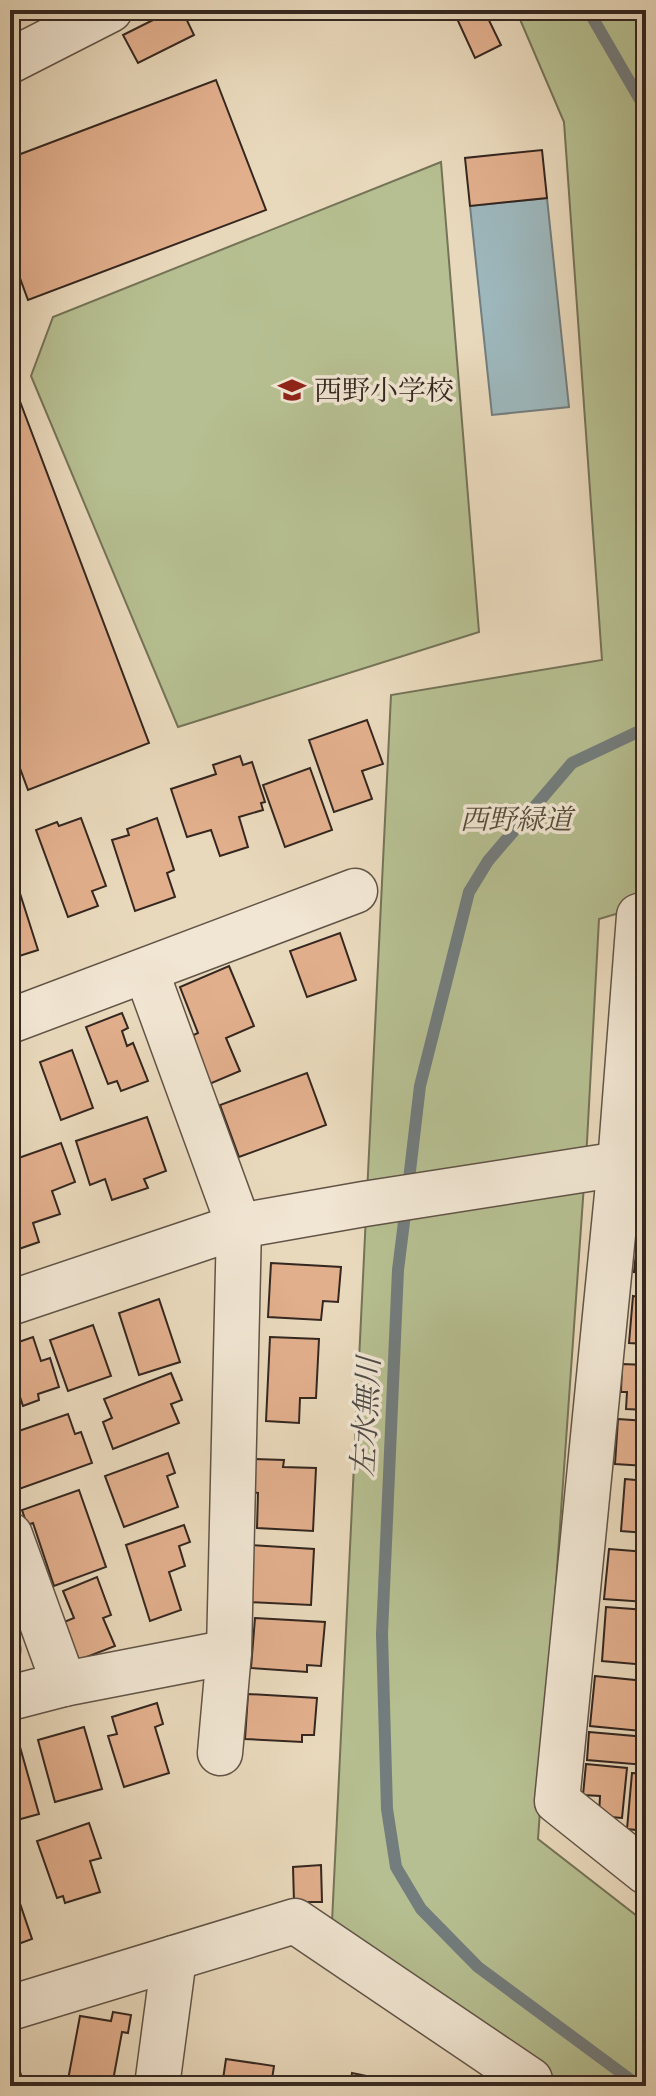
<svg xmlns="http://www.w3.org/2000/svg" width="656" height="2096" font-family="'EB Garamond','Noto Serif JP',serif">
<rect width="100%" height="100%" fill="#e9d9bc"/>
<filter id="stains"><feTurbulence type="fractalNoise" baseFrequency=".0025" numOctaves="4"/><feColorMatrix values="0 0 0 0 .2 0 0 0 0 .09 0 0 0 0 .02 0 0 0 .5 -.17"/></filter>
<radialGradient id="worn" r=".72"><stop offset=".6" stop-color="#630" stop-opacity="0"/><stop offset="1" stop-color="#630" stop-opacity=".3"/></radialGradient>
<g fill="#b6bf91" stroke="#757358" stroke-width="2">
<path d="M516 10H646V905L599 919 587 1142 538 1839 646 1923V2086H552L332 1922 391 695 602 660 564 122Z"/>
<path d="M441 162 479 632 178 727 31 376 53 317Z"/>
<path d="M10 1615C17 1637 30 1653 10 1671Z"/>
</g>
<path fill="#9db7bc" stroke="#737d7e" stroke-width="2" d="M547 198 569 407 492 415 470 206Z"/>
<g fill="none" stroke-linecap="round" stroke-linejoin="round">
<g stroke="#737d7e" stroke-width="12">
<path d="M588 10 646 110"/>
<path d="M408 1188 420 1086 469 892 488 861 572 763 646 728"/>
<path d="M406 1206 398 1270 382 1634 387 1809 396 1867 421 1909 478 1967 639 2086"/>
</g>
</g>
<g fill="#e2af8d" stroke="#342720" stroke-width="2">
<path d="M173 10H182L194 35 138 63 123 35Z"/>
<path d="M453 10H484L501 45 475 58Z"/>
<path d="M216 80 266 210 28 300 10 251V158Z"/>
<path d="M542 150 547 198 470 206 465 158Z"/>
<path d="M10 375 149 743 28 790 10 741Z"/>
<path d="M367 720 383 764 362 771 372 799 334 812 309 740Z"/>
<path d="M240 756 243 765 252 762 265 802 261 803 263 810 239 817 248 847 220 856 211 830 187 837 171 789 216 774 213 765Z"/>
<path d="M310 768 332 830 285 847 263 785Z"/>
<path d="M81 818 106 886 92 891 98 906 68 917 36 830 57 822 59 826Z"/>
<path d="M157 818 174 870 167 873 175 897 135 911 112 840 129 835 127 829Z"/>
<path d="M17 884 38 950 10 959V886Z"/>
<path d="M340 933 356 980 307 997 290 951Z"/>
<path d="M229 966 254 1026 226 1038 240 1071 207 1085 187 1038 198 1033 180 987Z"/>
<path d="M122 1013 128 1028 122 1031 127 1046 133 1043 148 1081 121 1091 117 1081 108 1084 86 1027Z"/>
<path d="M72 1050 93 1108 61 1120 40 1062Z"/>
<path d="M307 1073 326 1125 239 1157 220 1105Z"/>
<path d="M147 1117 166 1171 144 1179 148 1188 112 1200 105 1179 90 1185 76 1141Z"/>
<path d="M61 1143 75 1182 52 1191 60 1214 33 1223 39 1242 10 1252V1161Z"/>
<path d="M641 1208H646V1273L634 1272Z"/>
<path d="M271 1263 341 1267 338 1302 323 1301 321 1320 268 1317Z"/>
<path d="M633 1296 646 1298V1344L629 1343Z"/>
<path d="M159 1299 180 1362 139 1375 119 1313Z"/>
<path d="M93 1325 111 1376 68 1391 50 1340Z"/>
<path d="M33 1337 41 1361 50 1358 59 1387 38 1394 39 1400 23 1406 20 1397 10 1400V1345Z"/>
<path d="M270 1337 319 1339 316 1398H300L299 1423 266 1421Z"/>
<path d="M622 1364 646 1365V1410L626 1409 627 1392H621Z"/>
<path d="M171 1373 182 1400 171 1404 179 1423 113 1449 103 1422 112 1418 104 1399Z"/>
<path d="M68 1414 75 1434 81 1432 92 1463 19 1489 10 1465V1434Z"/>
<path d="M618 1419 646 1421V1466L615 1464Z"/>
<path d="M168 1453 175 1473 167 1476 178 1507 124 1527 105 1476Z"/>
<path d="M251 1459 284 1460 283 1467 316 1468 313 1531 257 1528 258 1493 250 1492Z"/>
<path d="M625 1479 646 1481V1533L621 1531Z"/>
<path d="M79 1490 106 1567 54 1586 33 1523 27 1525 22 1510Z"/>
<path d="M184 1525 190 1542 179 1546 185 1566 169 1572 181 1610 150 1621 126 1545Z"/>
<path d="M251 1545 314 1549 311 1605 248 1602Z"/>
<path d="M609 1549 646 1552V1602L604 1599Z"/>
<path d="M97 1577 111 1615 103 1618 115 1646 79 1660 64 1622 74 1618 63 1591Z"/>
<path d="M606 1607 646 1610V1665L602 1661Z"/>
<path d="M255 1618 325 1622 321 1666 307 1665V1672L251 1668Z"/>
<path d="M595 1676 645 1681 641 1731 590 1726Z"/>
<path d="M248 1694 317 1698 314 1735H302V1742L245 1739Z"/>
<path d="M157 1703 163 1724 155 1727 169 1773 124 1787 108 1736 117 1734 112 1717Z"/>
<path d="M84 1727 102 1789 55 1802 38 1740Z"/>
<path d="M589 1732 646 1737 645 1765 587 1760Z"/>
<path d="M20 1747 39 1814 10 1822V1750Z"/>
<path d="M586 1764 627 1768 622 1818 599 1816 600 1796 583 1795Z"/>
<path d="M632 1773 646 1774V1831L627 1829Z"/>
<path d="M89 1823 101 1858 90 1861 100 1892 65 1903 63 1896 57 1898 37 1841Z"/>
<path d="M321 1865 322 1902H294L293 1867Z"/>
<path d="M10 1874 32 1939 10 1947Z"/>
<path d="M113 2012 131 2015 128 2033 122 2032 112 2086 67 2085 80 2016 111 2021Z"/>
<path d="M10 2044 25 2086H10Z"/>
<path d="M226 2059 274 2066 271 2086H222Z"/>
<path d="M352 2073 400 2083 399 2086H350Z"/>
</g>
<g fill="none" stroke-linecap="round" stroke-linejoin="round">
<g stroke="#615447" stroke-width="47">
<g id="street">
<path d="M10 61 110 10"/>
<path d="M646 914 639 916 620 1164 557 1801 646 1872"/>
<path d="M146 971 239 1226 229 1652 220 1753"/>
<path d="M10 1021 355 891"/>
<path d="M10 1303 239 1226 364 1204 620 1164 646 1159"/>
<path d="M10 1535 64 1684"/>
<path d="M10 1698 64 1684 229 1652"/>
<path d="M10 2008 295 1921 530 2080 529 2086"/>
<path d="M157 2086 174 1958"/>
</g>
</g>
<use href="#street" stroke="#f1e6d3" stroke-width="44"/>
</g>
<defs>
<g id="school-bare" transform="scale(2.16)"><path d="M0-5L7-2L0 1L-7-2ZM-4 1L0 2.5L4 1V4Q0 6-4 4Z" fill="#8f2418" stroke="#f1e6d3" stroke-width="2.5" paint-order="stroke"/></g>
</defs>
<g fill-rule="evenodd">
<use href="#school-bare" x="292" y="390"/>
</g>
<g text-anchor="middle" stroke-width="7" stroke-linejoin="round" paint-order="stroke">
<g font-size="28" fill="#342720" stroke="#f1e6d3" text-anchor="start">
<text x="314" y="400">西野小学校</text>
</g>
<g font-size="28" font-style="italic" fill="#544d3c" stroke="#f1e6d3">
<text x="516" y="829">西野緑道</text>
</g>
<g font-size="30" font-style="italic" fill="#4e4b47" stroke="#f1e6d3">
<text transform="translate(366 1417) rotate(-87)" y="10">左水無川</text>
</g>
</g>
<rect width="656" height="2096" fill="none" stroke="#e9d9bc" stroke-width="40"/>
<rect x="12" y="12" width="632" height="2072" fill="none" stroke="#342720" stroke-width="4"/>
<rect x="20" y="20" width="616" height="2056" fill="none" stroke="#342720" stroke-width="2"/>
<rect width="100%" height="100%" filter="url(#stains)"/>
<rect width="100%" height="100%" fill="url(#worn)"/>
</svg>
